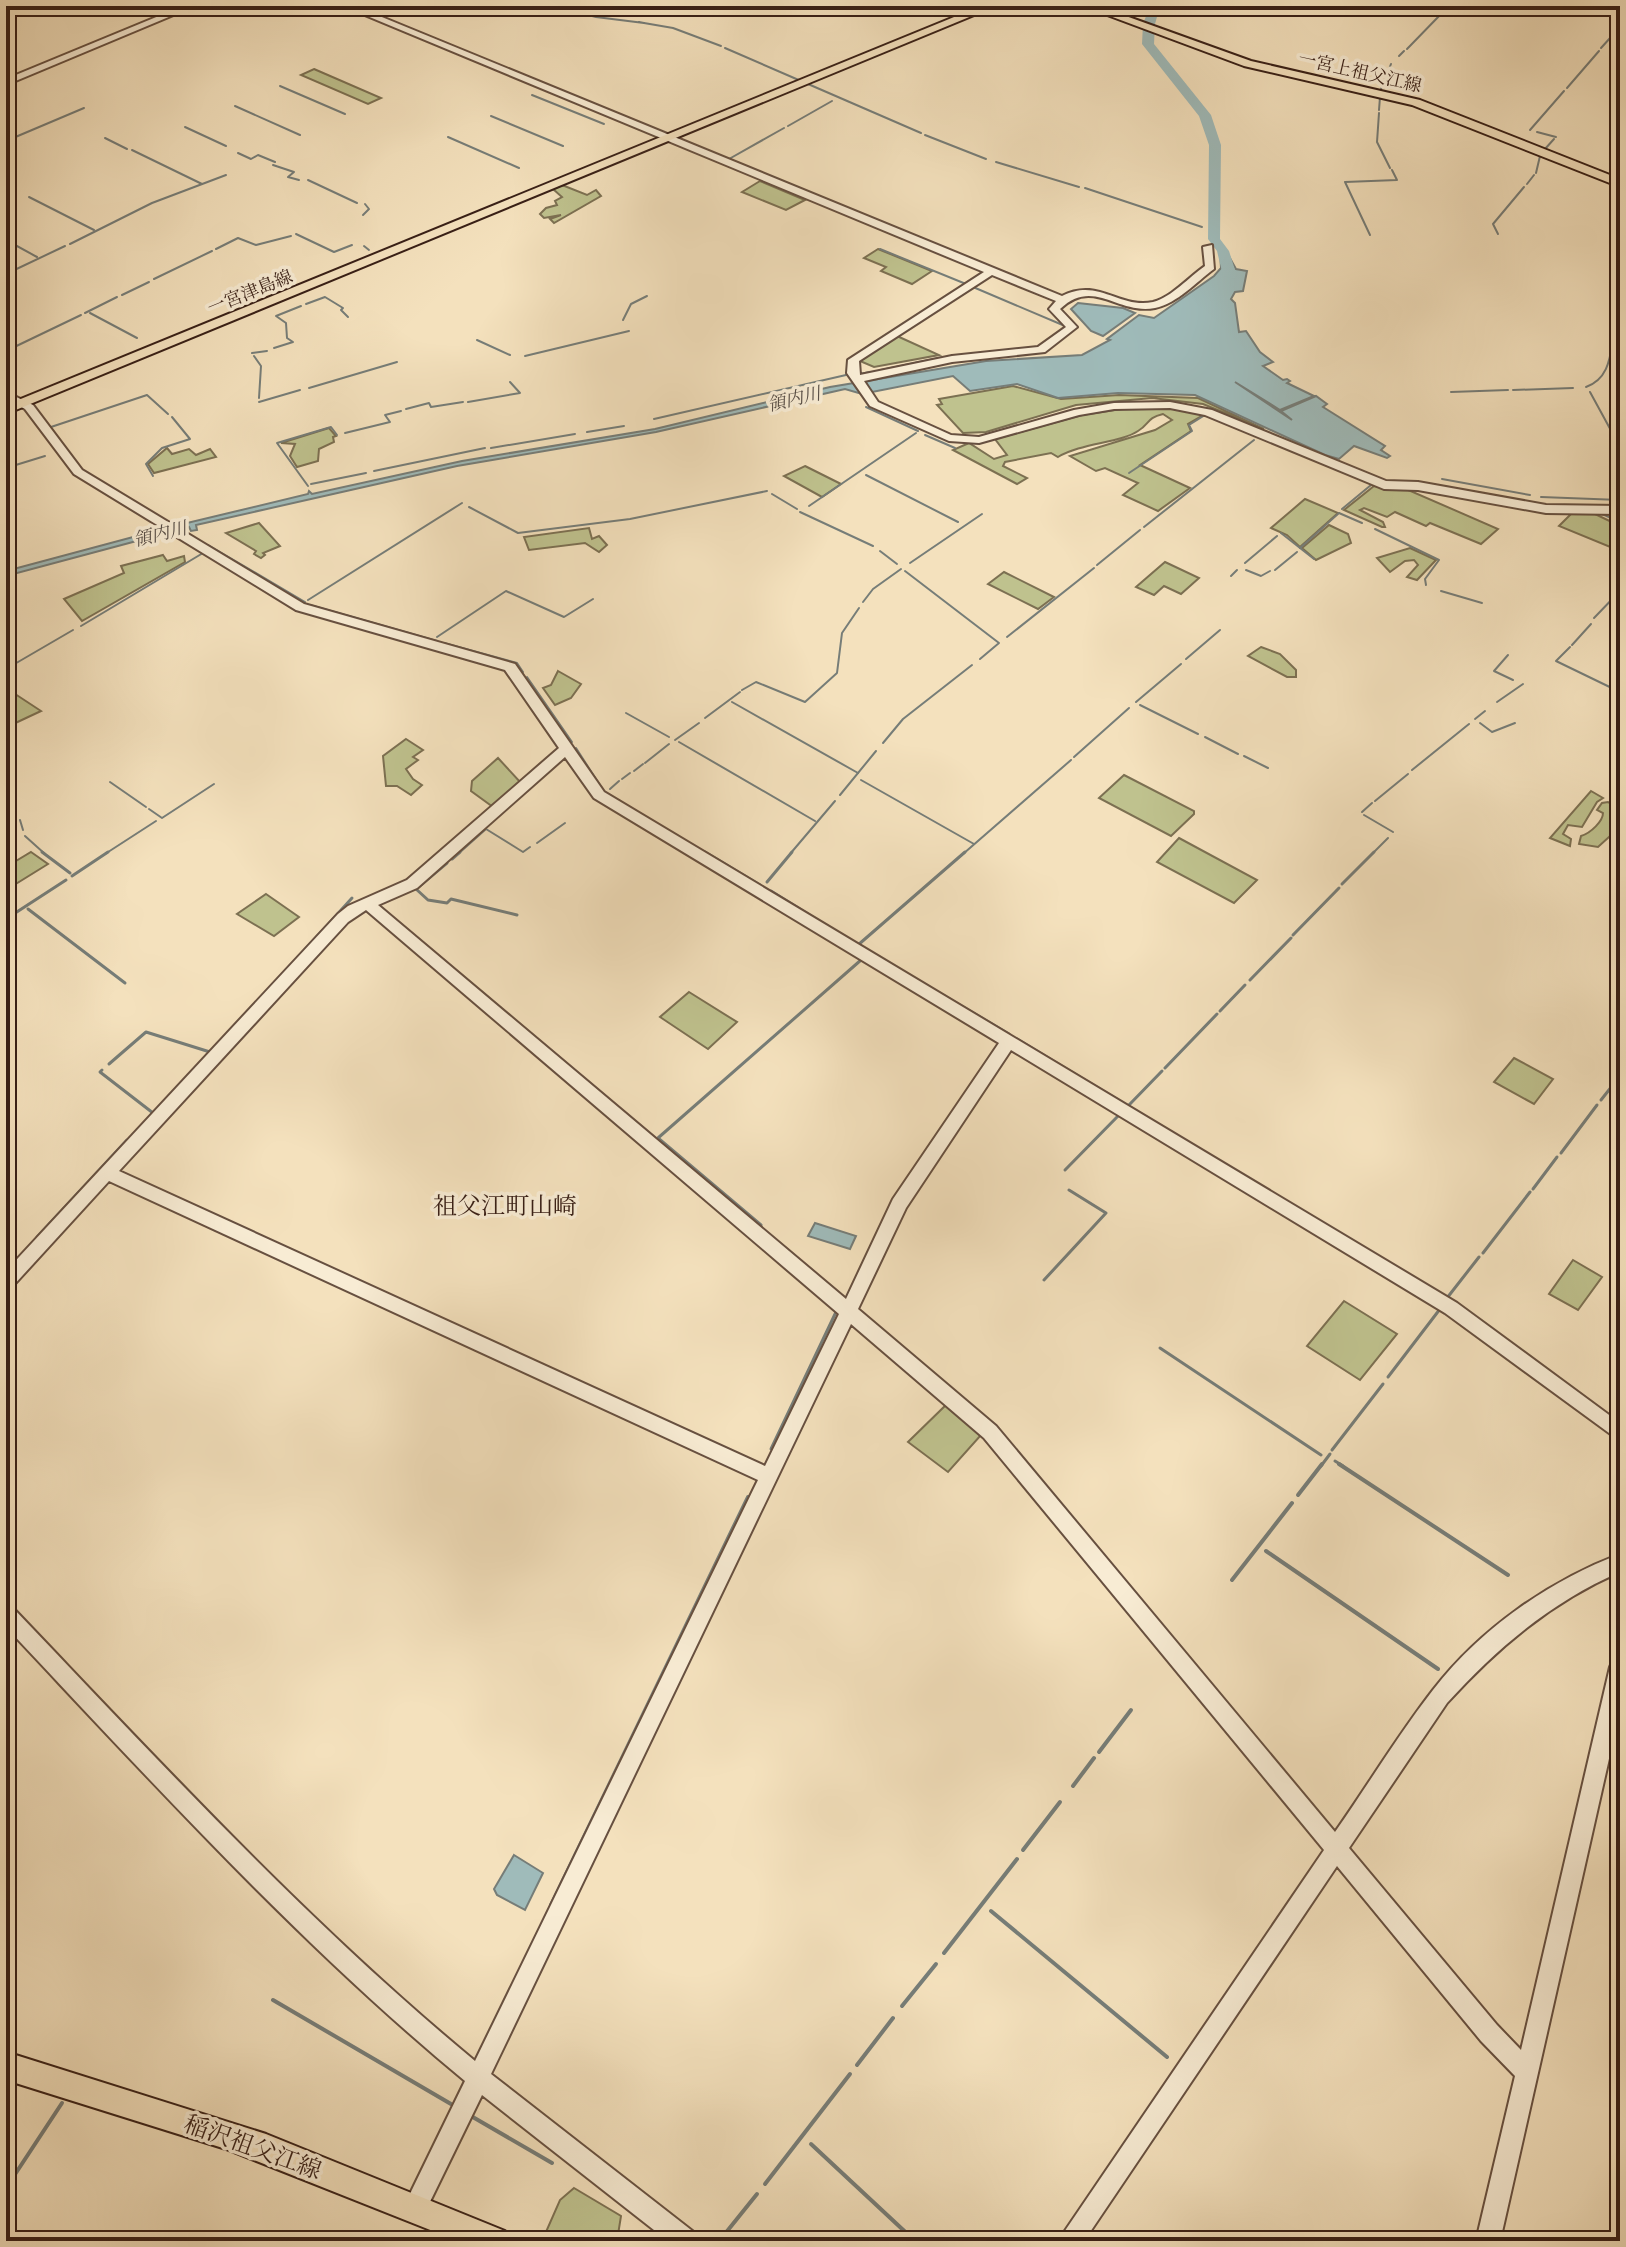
<svg xmlns="http://www.w3.org/2000/svg" width="1626" height="2247" font-family="'Libre Caslon Text','Noto Serif JP',serif">
<rect width="100%" height="100%" fill="#f4e1bd"/>
<filter id="stains"><feTurbulence type="fractalNoise" baseFrequency=".0025" numOctaves="4"/><feColorMatrix values="0 0 0 0 .2 0 0 0 0 .09 0 0 0 0 .02 0 0 0 .5 -.17"/></filter>
<radialGradient id="worn" r=".72"><stop offset=".6" stop-color="#630" stop-opacity="0"/><stop offset="1" stop-color="#630" stop-opacity=".3"/></radialGradient>
<g fill="#bfc28e" stroke="#7c7052" stroke-width="2">
<path d="M314 69 381 98 368 104 301 75Z"/>
<path d="M760 181 805 200 786 210 742 192Z"/>
<path d="M562 185 587 195 596 190 601 196 554 223 550 219 561 215 544 218 540 214 546 208 557 205 555 201 562 197 553 189Z"/>
<path d="M878 249 932 271 912 284 881 271 886 267 864 258Z"/>
<path d="M897 336 939 355 874 367 860 361Z"/>
<path d="M1013 386 1061 399 1119 395 1198 398 1264 429 1203 404 1152 398 1076 405 986 432 963 433 937 405 942 404 939 399Z"/>
<path d="M1135 407H1167L1205 414 1188 424 1191 431 1140 465 1190 488 1158 511 1123 495 1138 483 1105 468 1096 471 1070 456 1155 430 1172 420 1163 414C1146 418 1150 424 1138 431 1120 443 1081 443 1058 457L1051 453 1005 462 1003 466 1027 478 1017 484 953 450 969 443 994 459 1007 455 995 439 1082 415Z"/>
<path d="M329 428 336 436 333 437 334 442 319 449 318 461 297 467 290 456 295 444 281 443Z"/>
<path d="M167 448 172 454 189 449 196 455 210 449 216 457 154 473 148 464Z"/>
<path d="M805 466 841 484 822 497 784 476Z"/>
<path d="M1374 486 1406 489 1498 529 1481 544 1430 523 1426 526 1395 512 1387 517 1364 508 1360 510 1383 522 1385 527H1382L1344 510Z"/>
<path d="M1305 499 1338 513 1300 547 1287 535 1271 528Z"/>
<path d="M1572 513H1593L1620 526V551L1559 526Z"/>
<path d="M259 523 280 546 263 553 265 555 261 558 254 554 256 551 226 533Z"/>
<path d="M1329 525 1348 534 1351 543 1316 560 1302 548Z"/>
<path d="M589 528 592 539 599 536 607 545 599 552 585 543 529 550 524 537Z"/>
<path d="M1410 548 1436 560 1417 580 1407 577 1418 565 1414 560 1405 561 1390 572 1377 558Z"/>
<path d="M163 555 167 561 184 556 185 562 82 621 64 599 124 573 121 566Z"/>
<path d="M1165 562 1199 578 1181 594 1164 586 1154 595 1136 587Z"/>
<path d="M1004 572 1054 597 1038 609 988 584Z"/>
<path d="M1261 647 1280 654 1296 670V677H1287L1248 656Z"/>
<path d="M558 671 581 684 571 698 555 705 543 688 551 685Z"/>
<path d="M6 688 41 711 9 726 6 724Z"/>
<path d="M406 739 423 750 413 757 418 760 406 769 413 779 422 785 411 795 397 786H386L383 756Z"/>
<path d="M498 758 521 783 493 807 471 791 472 781Z"/>
<path d="M1124 775 1194 811V814L1171 836 1099 798Z"/>
<path d="M1591 791 1603 798 1597 802 1582 827 1568 825 1563 834 1571 839 1570 846 1550 838Z"/>
<path d="M1608 802 1620 810V827L1598 847 1579 844 1581 836C1591 833 1603 821 1603 813L1597 810 1602 803Z"/>
<path d="M1179 838 1257 880 1234 903 1157 862Z"/>
<path d="M31 852 48 864 6 890V867Z"/>
<path d="M266 894 299 917 274 936 237 914Z"/>
<path d="M689 992 737 1022 708 1049 660 1017Z"/>
<path d="M1514 1058 1553 1079 1534 1104 1494 1082Z"/>
<path d="M1573 1260 1602 1277 1578 1310 1549 1294Z"/>
<path d="M1344 1301 1397 1334 1360 1380 1307 1346Z"/>
<path d="M949 1402 981 1435 948 1472 908 1442Z"/>
<path d="M574 2188 621 2216 617 2241H542L560 2200Z"/>
</g>
<g fill="#9fbbba" stroke="#767d78" stroke-width="2">
<path d="M1220 251H1226L1236 269 1247 271 1243 291 1235 292 1231 299 1235 303 1239 332 1246 331 1260 352 1273 362 1263 366 1283 380 1287 379 1290 381 1287 383 1314 396 1280 410 1235 382 1292 420 1281 411 1316 396 1327 404 1323 407 1385 446 1381 450 1390 456 1387 458 1354 446 1339 459 1325 455 1195 395 1118 393 1058 398 1017 384 970 391 953 376 862 394 845 389 656 432 457 466 196 525 197 530 191 531 189 527 6 576V571L178 525V522L183 524 308 494 309 491 312 494 462 461 655 429 830 387 986 361 1082 355 1110 340 1107 339 1139 315 1154 318 1214 276 1221 268Z"/>
<path d="M1078 303 1123 308 1135 313 1103 336 1091 331 1071 309Z"/>
<path d="M815 1223 856 1236 850 1249 808 1236Z"/>
<path d="M514 1855 543 1873 525 1910 497 1895 494 1889Z"/>
</g>
<g fill="none" stroke-linecap="round" stroke-linejoin="round">
<g stroke="#767d78" stroke-width="2">
<path d="M553 6 596 17 644 23 639 22"/>
<path d="M1444 11 1450 6"/>
<path d="M644 23 673 28 721 46"/>
<path d="M725 48 801 81"/>
<path d="M1601 48 1620 27"/>
<path d="M1407 49 1442 13"/>
<path d="M1399 56 1404 51"/>
<path d="M808 84 921 133"/>
<path d="M280 86 345 114"/>
<path d="M1567 88 1599 51"/>
<path d="M1381 89 1391 64"/>
<path d="M532 95 604 124"/>
<path d="M235 106 300 135"/>
<path d="M1379 110 1380 97"/>
<path d="M1379 113 1377 142 1390 168"/>
<path d="M491 116 563 146"/>
<path d="M788 126 832 101"/>
<path d="M185 127 226 146"/>
<path d="M1530 130 1564 91"/>
<path d="M1537 132 1556 137"/>
<path d="M925 135 986 159"/>
<path d="M448 137 519 168"/>
<path d="M105 138 127 149"/>
<path d="M6 141 84 108"/>
<path d="M1545 149 1554 139"/>
<path d="M132 150 202 184"/>
<path d="M238 153 251 159 258 155 275 162"/>
<path d="M729 159 784 128"/>
<path d="M996 162 1079 187"/>
<path d="M273 165 294 172 288 177 299 180"/>
<path d="M1536 173 1540 156"/>
<path d="M308 180 357 203"/>
<path d="M1527 184 1534 175"/>
<path d="M1085 188 1202 227"/>
<path d="M29 197 94 230"/>
<path d="M363 215 369 209 365 204"/>
<path d="M296 234 334 252 352 245"/>
<path d="M1498 234 1493 224 1524 187"/>
<path d="M1370 235 1345 182 1397 180 1392 170"/>
<path d="M6 240 37 257"/>
<path d="M70 244 152 203 226 175"/>
<path d="M364 246 369 250"/>
<path d="M216 249 238 238 256 245 291 236"/>
<path d="M880 249 966 284"/>
<path d="M6 274 65 246"/>
<path d="M154 279 212 251"/>
<path d="M973 287 1065 326"/>
<path d="M122 295 149 282"/>
<path d="M306 304 325 297 343 308 341 310 348 317"/>
<path d="M85 313 117 297"/>
<path d="M90 313 137 338"/>
<path d="M623 320 631 304 647 296"/>
<path d="M1617 327 1620 322"/>
<path d="M477 340 510 355"/>
<path d="M274 348 293 342 287 338 286 323 276 316 301 306"/>
<path d="M6 351 81 315"/>
<path d="M252 353 267 351"/>
<path d="M254 356 261 366 259 398"/>
<path d="M525 356 629 331"/>
<path d="M881 370 943 357"/>
<path d="M860 374 870 372"/>
<path d="M1586 387C1611 378 1610 353 1615 330"/>
<path d="M309 388 397 362"/>
<path d="M1513 390 1573 388"/>
<path d="M1451 392 1508 390"/>
<path d="M1590 392 1620 447"/>
<path d="M259 402 300 390"/>
<path d="M468 402 520 393 510 382"/>
<path d="M866 407 918 431"/>
<path d="M406 409 429 403 431 407 463 402"/>
<path d="M654 419 846 375"/>
<path d="M51 427 147 395 168 414"/>
<path d="M587 432 624 426"/>
<path d="M345 433 390 422 385 415 401 411"/>
<path d="M925 435 955 448"/>
<path d="M491 448 575 434"/>
<path d="M6 468 45 456"/>
<path d="M374 471 485 448"/>
<path d="M1129 473 1192 431 1189 425 1205 415"/>
<path d="M866 475 958 522"/>
<path d="M153 476 146 464 162 448 190 439 172 417"/>
<path d="M1442 479 1530 495"/>
<path d="M311 484 366 473"/>
<path d="M308 486 277 443 331 427 337 435"/>
<path d="M772 494 797 509"/>
<path d="M1541 497 1620 500"/>
<path d="M809 506 916 433"/>
<path d="M469 507 518 533 630 519 767 491"/>
<path d="M1342 509 1371 485"/>
<path d="M800 512 873 546"/>
<path d="M1600 513 1620 522"/>
<path d="M1144 527 1254 440"/>
<path d="M1375 529 1439 560 1425 579 1426 585"/>
<path d="M1281 533 1314 559"/>
<path d="M208 545 305 602"/>
<path d="M1300 548 1339 513 1362 523"/>
<path d="M880 551 897 564"/>
<path d="M910 563 982 514"/>
<path d="M1245 563 1277 536"/>
<path d="M1097 565 1140 530"/>
<path d="M1246 570 1261 576 1270 571"/>
<path d="M1275 570 1297 552"/>
<path d="M905 571 999 643 980 659"/>
<path d="M1231 576 1237 570"/>
<path d="M1441 591 1482 603"/>
<path d="M308 600 462 503"/>
<path d="M863 602 873 589 901 569"/>
<path d="M310 605 437 641"/>
<path d="M1594 618 1620 591"/>
<path d="M81 626 203 553"/>
<path d="M437 637 506 591 564 617 593 599"/>
<path d="M1007 637 1094 568"/>
<path d="M444 643 517 663 523 672"/>
<path d="M1572 645 1591 624"/>
<path d="M1570 647 1556 661 1620 692"/>
<path d="M1508 655 1494 671 1513 680"/>
<path d="M1186 659 1220 630"/>
<path d="M6 669 73 630"/>
<path d="M527 677 572 742"/>
<path d="M742 690 756 682 805 702 837 673 842 633 859 608"/>
<path d="M732 702 858 773"/>
<path d="M1136 702 1181 664"/>
<path d="M1497 702 1523 684"/>
<path d="M1140 705 1198 734"/>
<path d="M626 713 669 737"/>
<path d="M705 718 740 692"/>
<path d="M1475 719 1485 711"/>
<path d="M1480 723 1492 732 1515 723"/>
<path d="M1205 737 1238 754"/>
<path d="M675 740 699 723"/>
<path d="M679 742 815 821"/>
<path d="M883 743 903 719 972 665"/>
<path d="M576 748 601 787"/>
<path d="M1244 756 1268 768"/>
<path d="M1074 757 1129 708"/>
<path d="M645 763 669 744"/>
<path d="M1412 770 1469 724"/>
<path d="M634 771 643 764"/>
<path d="M622 779 630 773"/>
<path d="M861 780 974 844"/>
<path d="M110 782 146 807"/>
<path d="M610 789 619 781"/>
<path d="M606 793 708 854"/>
<path d="M840 795 876 751"/>
<path d="M1375 801 1408 774"/>
<path d="M149 809 162 818 214 784"/>
<path d="M1362 812 1372 803"/>
<path d="M1364 815 1393 832"/>
<path d="M20 820 23 830"/>
<path d="M25 836 45 854"/>
<path d="M537 843 565 823"/>
<path d="M105 854 156 821"/>
<path d="M458 854 486 829 523 852 530 847"/>
<path d="M790 854 835 801"/>
<path d="M963 854 1071 760"/>
<path d="M1372 854 1388 838"/>
</g>
<g stroke="#767d78" stroke-width="3">
<path d="M42 852 70 873"/>
<path d="M705 852 760 885"/>
<path d="M452 859 460 852"/>
<path d="M447 863 416 889 428 900 447 903 451 899 517 915"/>
<path d="M72 876 108 852"/>
<path d="M767 882 792 852"/>
<path d="M1342 884 1374 852"/>
<path d="M771 891 840 934"/>
<path d="M28 909 125 983"/>
<path d="M6 919 66 880"/>
<path d="M1293 935 1339 888"/>
<path d="M858 945 965 852"/>
<path d="M293 963 352 898"/>
<path d="M1250 980 1291 938"/>
<path d="M919 981 1009 1034"/>
<path d="M1220 1011 1245 985"/>
<path d="M1017 1039 1231 1168"/>
<path d="M109 1064 146 1032 210 1052"/>
<path d="M1165 1068 1217 1014"/>
<path d="M102 1070 100 1072 153 1113 145 1122"/>
<path d="M1601 1100 1620 1076"/>
<path d="M1129 1105 1162 1071"/>
<path d="M1561 1153 1597 1105"/>
<path d="M1065 1170 1119 1115"/>
<path d="M1533 1189 1557 1157"/>
<path d="M761 1225 658 1138 861 960"/>
<path d="M37 1237 127 1140"/>
<path d="M1483 1253 1530 1192"/>
<path d="M1044 1280 1106 1213 1069 1190"/>
<path d="M1447 1298 1479 1257"/>
<path d="M1160 1348 1321 1455"/>
<path d="M1388 1377 1440 1309"/>
<path d="M771 1449 836 1312"/>
<path d="M1332 1450 1383 1384"/>
<path d="M1335 1461 1343 1466"/>
<path d="M1321 1466 1330 1454"/>
</g>
<g stroke="#767d78" stroke-width="4">
<path d="M1339 1464 1508 1575"/>
<path d="M1298 1495 1322 1464"/>
<path d="M1266 1551 1438 1669"/>
<path d="M1232 1580 1292 1503"/>
<path d="M1099 1752 1131 1710"/>
<path d="M1073 1786 1094 1758"/>
<path d="M1023 1850 1060 1802"/>
<path d="M551 1905 748 1497"/>
<path d="M991 1911 1167 2057"/>
<path d="M944 1953 1017 1859"/>
<path d="M273 2000 451 2104"/>
<path d="M902 2006 936 1964"/>
<path d="M857 2065 893 2018"/>
<path d="M471 2116 552 2163"/>
<path d="M811 2144 915 2241"/>
<path d="M765 2184 850 2074"/>
<path d="M6 2188 62 2103"/>
<path d="M724 2235 757 2194"/>
</g>
<path fill="#9fbbba" fill-rule="evenodd" d="M1150 6H1160L1155 24 1154 44 1211 115 1221 145 1220 239 1229 251 1237 276 1235 279 1223 276 1217 251 1208 239 1209 145 1199 116 1142 44 1143 24Z"/>
<g stroke="#675040" stroke-width="4">
<g id="minor">
<path d="M183 6H195L6 85V79Z"/>
<path d="M343 6H355L1062 296C1098 277 1119 309 1153 302 1172 297 1189 277 1205 266L1203 247 1212 245 1214 269C1196 282 1178 303 1155 308 1117 315 1094 277 1060 309L1077 327 1045 352 952 362 864 381 878 402 951 435 979 437 1074 410 1114 403 1170 402 1212 410 1386 481 1418 482 1546 505 1620 506V514L1546 513 1418 490 1384 489 1205 415 1170 408 1114 409 1079 415 979 443 949 441 870 406 847 373 848 360 984 272ZM992 275 1056 301 1049 309 1066 327 1038 347 952 356 860 375 859 361Z"/>
<path d="M6 392 33 405 82 470 304 604 515 664 604 792 1457 1303 1620 1423V1441L1445 1313 1011 1050 906 1208 858 1309 996 1426 1335 1832C1368 1785 1398 1735 1433 1690 1480 1629 1549 1581 1620 1554V1572C1551 1602 1497 1648 1447 1703L1349 1848 1497 2025 1521 2050 1610 1667 1613 1660 1620 1658V1710L1500 2241H1476L1515 2076 1481 2041 1337 1866 1084 2241H1058L1324 1850 984 1438 851 1324 491 2074 695 2233 699 2241H668L482 2095 423 2216 415 2220 407 2216 403 2208 407 2200 465 2081C298 1943 154 1784 6 1627V1605L13 1608C162 1764 308 1923 475 2061L758 1480 109 1181 12 1287 6 1289V1271L338 914 348 906 407 880 559 748 505 670 296 610 74 474 25 409 6 399ZM565 757 594 798 999 1043 893 1199 846 1299 378 905 417 888ZM366 910 839 1314 765 1466 119 1171 348 922Z"/>
</g>
</g>
<g stroke="#381f16" stroke-width="4">
<g id="major">
<path d="M981 6H996L6 414V405Z"/>
<path d="M1083 6H1098L1251 61 1420 100 1620 179V187L1412 105 1244 66Z"/>
<path d="M6 2052 266 2134 505 2231 510 2241H458L226 2149 6 2080Z"/>
</g>
</g>
<use href="#minor" fill="#f8ecd4" fill-rule="evenodd"/>
<use href="#major" fill="#f4e1bd" fill-rule="evenodd"/>
</g>
<g text-anchor="middle" stroke-width="7" stroke-linejoin="round" paint-order="stroke">
<g font-size="18" fill="#381f16" stroke="#f8ecd4">
<text transform="translate(1360 72) rotate(13)" y="6">一宮上祖父江線</text>
<text transform="translate(250 292) rotate(-22)" y="6">一宮津島線</text>
</g>
<g font-size="18" font-style="italic" fill="#574e47" stroke="#f8ecd4">
<text transform="translate(794 399) rotate(-13)" y="6">領内川</text>
<text transform="translate(160 534) rotate(-14)" y="6">領内川</text>
</g>
<g font-size="24" fill="#381f16" stroke="#f8ecd4">
<text x="505" y="1214">祖父江町山崎</text>
</g>
<g font-size="24" fill="#381f16" stroke="#f8ecd4">
<text transform="translate(253 2147) rotate(20)" y="8">稲沢祖父江線</text>
</g>
</g>
<rect width="1626" height="2247" fill="none" stroke="#f4e1bd" stroke-width="32"/>
<rect x="8" y="8" width="1610" height="2231" fill="none" stroke="#381f16" stroke-width="4"/>
<rect x="16" y="16" width="1594" height="2215" fill="none" stroke="#381f16" stroke-width="2"/>
<rect width="100%" height="100%" filter="url(#stains)"/>
<rect width="100%" height="100%" fill="url(#worn)"/>
</svg>
